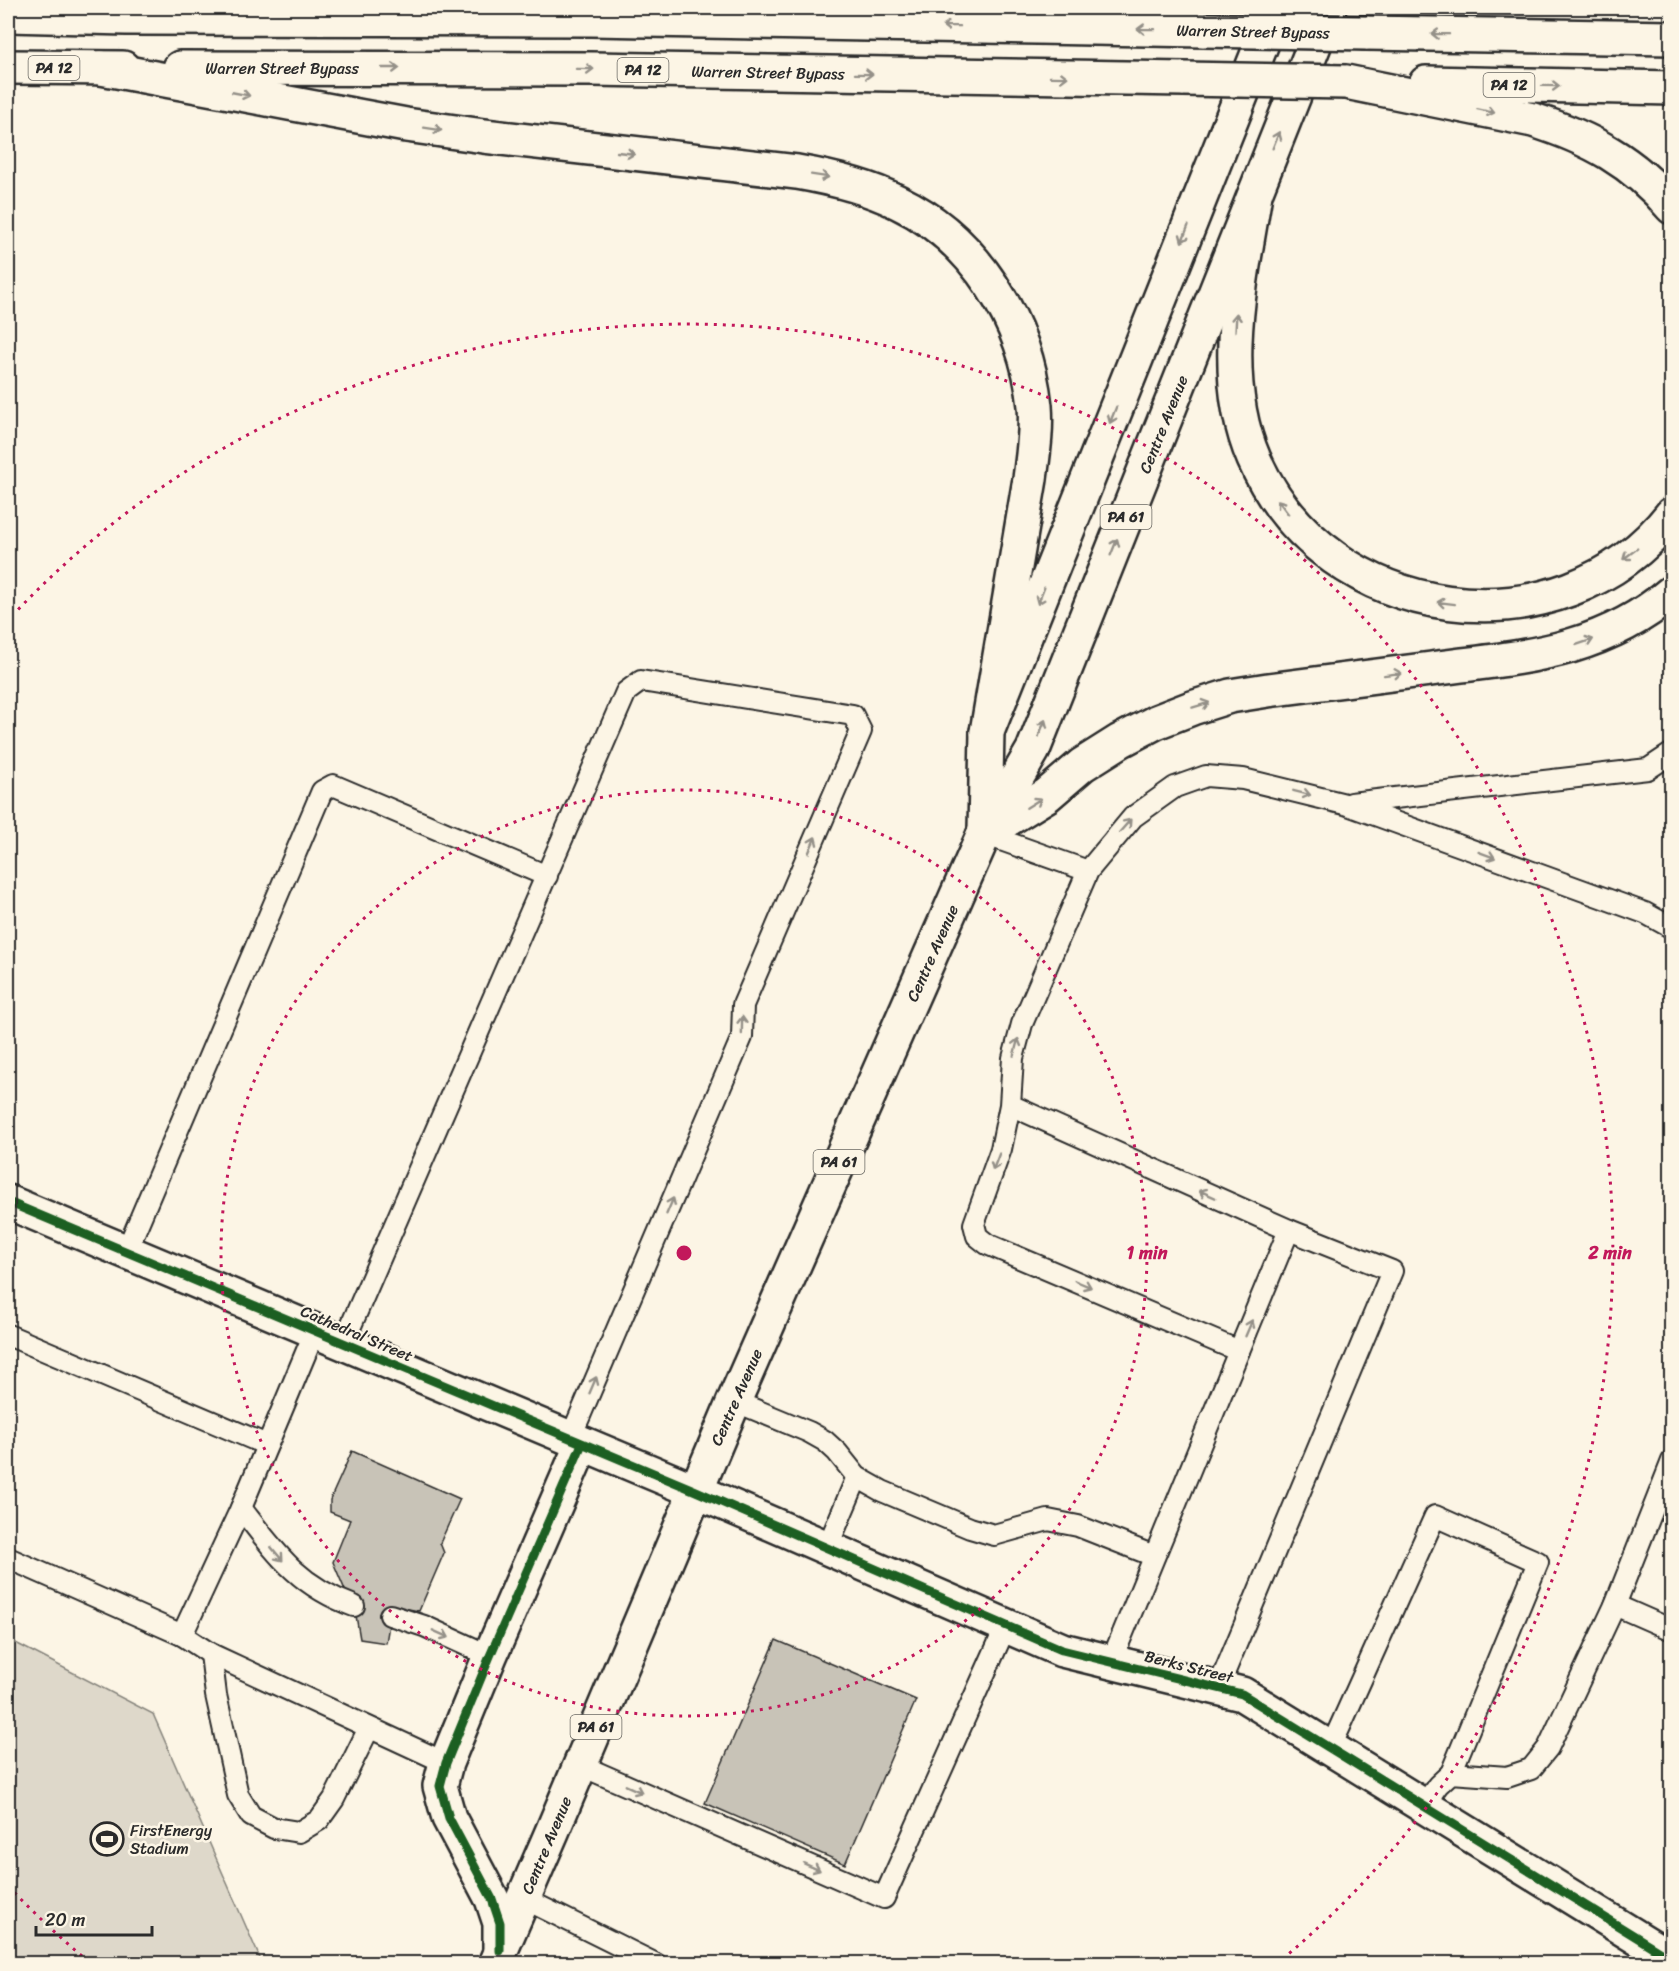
<svg xmlns="http://www.w3.org/2000/svg" width="1679" height="1971" font-family="Sriracha,sans-serif">
<rect width="100%" height="100%" fill="#fcf5e5"/>
<filter id="ink" filterUnits="userSpaceOnUse"><feTurbulence type="fractalNoise" baseFrequency=".0167" numOctaves="2"/><feDisplacementMap in="SourceGraphic" scale="12" xChannelSelector="R" yChannelSelector="G"/><feConvolveMatrix kernelMatrix="1 2 1 2 8 2 1 2 1" color-interpolation-filters="sRGB"/></filter>
<g filter="url(#ink)">
<path fill="#ded8ca" stroke="#84827a" stroke-width="1.5" d="M8 1639 153 1714 262 1963H8Z"/>
<g fill="#c8c3b7" stroke="#2b2b2b" stroke-width="1.5">
<path d="M352 1451 460 1499 440 1543 444 1553 419 1611 392 1606 386 1643 360 1639 353 1598 348 1597 333 1562 350 1520 330 1512V1500Z"/>
<path d="M776 1640 916 1700 845 1864 705 1803Z"/>
</g>
<g fill="none" stroke-linecap="round" stroke-linejoin="round">
<g stroke="#2b2b2b" stroke-width="24">
<g id="service">
<path d="M1351 803 1648 769 1672 753"/>
<path d="M984 834 1088 871"/>
<path d="M1010 1105 1289 1230 1239 1351 987 1244 977 1236 974 1224 1001 1149 1010 1105 1013 1058 1022 1024 1088 871 1133 817 1175 787 1206 776 1243 779 1345 804 1645 913 1672 928"/>
<path d="M126 1252 322 791 333 785 547 876"/>
<path d="M315 1331 241 1508 182 1635 211 1654 446 1763"/>
<path d="M8 1335 267 1445"/>
<path d="M343 1344 626 692 641 681 853 715 861 731 743 1005 742 1037 570 1439"/>
<path d="M734 1401 809 1432 825 1441 837 1452 857 1477 882 1491 970 1528 994 1535 1048 1520 1078 1526 1154 1556"/>
<path d="M241 1508C276 1553 298 1586 354 1606"/>
<path d="M827 1548 857 1477"/>
<path d="M8 1558 182 1635"/>
<path d="M1615 1605 1672 1630"/>
<path d="M390 1615 424 1626 490 1656"/>
<path d="M211 1654 216 1695 238 1795 251 1816 274 1828 299 1832 319 1820 334 1799 369 1728"/>
<path d="M1111 1662 1239 1351"/>
<path d="M1218 1688 1392 1271 1289 1230"/>
<path d="M1330 1749 1435 1516 1538 1562 1451 1773"/>
<path d="M580 1765 884 1898 1006 1626"/>
<path d="M1423 1806 1438 1785 1451 1773 1507 1777 1531 1769 1548 1748 1615 1605 1672 1461"/>
<path d="M523 1898 656 1964"/>
</g>
</g>
<g stroke="#2b2b2b" stroke-width="38">
<g id="minor">
<path d="M696 1491 1062 1650 1242 1694 1672 1959"/>
<path d="M500 1951V1923L492 1899 449 1818 440 1786 446 1763 490 1656 582 1444"/>
</g>
</g>
<g stroke="#2b2b2b" stroke-width="38">
<path id="tertiary" d="M8 1202 696 1491"/>
</g>
<g stroke="#2b2b2b" stroke-width="38">
<g id="primary">
<path d="M985 830 987 732 1276 8"/>
<path d="M495 1964 552 1832 734 1401 984 834 1033 750 1329 8"/>
</g>
</g>
<g stroke="#2b2b2b" stroke-width="38">
<g id="motorway">
<path d="M8 15 126 18 591 19 1204 30"/>
<path d="M1366 33 1672 38"/>
<path d="M8 67 123 68"/>
<path d="M101 68 406 125 484 136 797 172C832 178 866 186 898 202 975 239 1026 321 1035 406 1037 430 1033 455 1030 479L987 732"/>
<path d="M180 68 591 69 1184 79"/>
<path d="M1346 82 1533 120C1590 138 1633 161 1672 207"/>
<path d="M1426 83 1672 88"/>
<path d="M1255 194C1241 280 1218 376 1254 459 1326 624 1560 658 1672 514"/>
<path d="M984 834 1047 795 1082 765 1120 741 1156 722 1192 708 1230 696 1268 690C1322 683 1377 676 1431 669 1521 657 1599 654 1672 592"/>
</g>
</g>
<use href="#service" stroke="#fcf5e5" stroke-width="20"/>
<use href="#minor" stroke="#fcf5e5" stroke-width="33"/>
<use href="#tertiary" stroke="#fcf5e5" stroke-width="33"/>
<use href="#primary" stroke="#fcf5e5" stroke-width="33"/>
<use href="#motorway" stroke="#fcf5e5" stroke-width="33"/>
<g stroke="#2b2b2b" stroke-width="38" stroke-linecap="butt">
<g id="motorway-bridge">
<path d="M1204 30 1366 33"/>
<path d="M1184 79 1346 82"/>
</g>
</g>
<use href="#motorway-bridge" stroke="#fcf5e5" stroke-width="33"/>
<g stroke="#fcf5e5" stroke-width="13">
<g id="cycleway">
<path d="M8 1202 696 1491 1062 1650 1242 1694 1672 1959"/>
<path d="M500 1951V1923L492 1899 449 1818 440 1786 446 1763 490 1656 582 1444"/>
</g>
</g>
<use href="#cycleway" stroke="#1b5e20" stroke-width="9"/>
</g>
<defs><path id="oneway-shaft" d="M-6 0H5M1.5-3L5.5 0L1.5 3" fill="none" stroke-width="1.6" stroke-linecap="round" stroke-linejoin="round" transform="scale(1.5)"/></defs>
<g stroke="#949088">
<use href="#oneway-shaft" transform="translate(951 26) rotate(-179)"/>
<use href="#oneway-shaft" transform="translate(1146 29) rotate(-179)"/>
<use href="#oneway-shaft" transform="translate(1440 34) rotate(-179)"/>
<use href="#oneway-shaft" transform="translate(391 68)"/>
<use href="#oneway-shaft" transform="translate(585 69) rotate(1)"/>
<use href="#oneway-shaft" transform="translate(864 74) rotate(1)"/>
<use href="#oneway-shaft" transform="translate(1059 77) rotate(1)"/>
<use href="#oneway-shaft" transform="translate(1551 86) rotate(1)"/>
<use href="#oneway-shaft" transform="translate(241 94) rotate(11)"/>
<use href="#oneway-shaft" transform="translate(1486 111) rotate(12)"/>
<use href="#oneway-shaft" transform="translate(433 129) rotate(9)"/>
<use href="#oneway-shaft" transform="translate(1276 140) rotate(-68)"/>
<use href="#oneway-shaft" transform="translate(626 153) rotate(6)"/>
<use href="#oneway-shaft" transform="translate(820 176) rotate(9)"/>
<use href="#oneway-shaft" transform="translate(1185 234) rotate(112)"/>
<use href="#oneway-shaft" transform="translate(1236 322) rotate(-87)"/>
<use href="#oneway-shaft" transform="translate(1113 415) rotate(112)"/>
<use href="#oneway-shaft" transform="translate(1283 507) rotate(-127)"/>
<use href="#oneway-shaft" transform="translate(1114 547) rotate(-68)"/>
<use href="#oneway-shaft" transform="translate(1630 554) rotate(143)"/>
<use href="#oneway-shaft" transform="translate(1041 596) rotate(112)"/>
<use href="#oneway-shaft" transform="translate(1446 603) rotate(-173)"/>
<use href="#oneway-shaft" transform="translate(1585 642) rotate(-19)"/>
<use href="#oneway-shaft" transform="translate(1393 674) rotate(-7)"/>
<use href="#oneway-shaft" transform="translate(1201 705) rotate(-17)"/>
<use href="#oneway-shaft" transform="translate(1042 728) rotate(-68)"/>
<use href="#oneway-shaft" transform="translate(1302 793) rotate(14)"/>
<use href="#oneway-shaft" transform="translate(1034 803) rotate(-32)"/>
<use href="#oneway-shaft" transform="translate(1125 826) rotate(-49)"/>
<use href="#oneway-shaft" transform="translate(812 845) rotate(-67)"/>
<use href="#oneway-shaft" transform="translate(1487 855) rotate(20)"/>
<use href="#oneway-shaft" transform="translate(742 1025) rotate(-89)"/>
<use href="#oneway-shaft" transform="translate(1016 1047) rotate(-75)"/>
<use href="#oneway-shaft" transform="translate(996 1162) rotate(111)"/>
<use href="#oneway-shaft" transform="translate(1207 1194) rotate(-156)"/>
<use href="#oneway-shaft" transform="translate(670 1206) rotate(-67)"/>
<use href="#oneway-shaft" transform="translate(1083 1284) rotate(23)"/>
<use href="#oneway-shaft" transform="translate(1249 1328) rotate(-67)"/>
<use href="#oneway-shaft" transform="translate(593 1385) rotate(-67)"/>
<use href="#oneway-shaft" transform="translate(277 1554) rotate(50)"/>
<use href="#oneway-shaft" transform="translate(441 1634) rotate(24)"/>
<use href="#oneway-shaft" transform="translate(634 1789) rotate(24)"/>
<use href="#oneway-shaft" transform="translate(812 1867) rotate(24)"/>
</g>
</g>
<g fill="none" stroke="#c2185b" stroke-width="3" stroke-dasharray="3 6">
<circle cx="684" cy="1253" r="463"/>
<path d="M89 1962A926 926 0 0 1 12 1890M12 616A926 926 0 1 1 1279 1962"/>
</g>
<defs>
<g id="stadium-ring" transform="scale(1.725)"><circle r="9.5" fill="#fcf5e5" stroke="#2b2b2b" stroke-width="1.5"/><path d="M0-5a6.5 5 0 1 0 0 10a6.5 5 0 1 0 0-10ZM-3.5-1.8h7v3.6h-7Z" fill="#2b2b2b"/></g>
</defs>
<g fill-rule="evenodd">
<use href="#stadium-ring" x="107" y="1839"/>
</g>
<g text-anchor="middle" stroke-width="5" stroke-linejoin="round" paint-order="stroke">
<g fill="#fcf5e5" stroke="#6a6863" stroke-width="1.5">
<rect x="28.5" y="56" width="51" height="24" rx="4.5"/>
<rect x="617.5" y="58" width="51" height="24" rx="4.5"/>
<rect x="1483.5" y="73" width="51" height="24" rx="4.5"/>
<rect x="1100.5" y="505" width="51" height="24" rx="4.5"/>
<rect x="813.5" y="1150" width="51" height="24" rx="4.5"/>
<rect x="570.5" y="1715" width="51" height="24" rx="4.5"/>
</g>
<g font-size="15" font-weight="bold" fill="#2b2b2b">
<text x="54" y="73">PA 12</text>
<text x="643" y="75">PA 12</text>
<text x="1509" y="90">PA 12</text>
<text x="1126" y="522">PA 61</text>
<text x="839" y="1167">PA 61</text>
<text x="596" y="1732">PA 61</text>
</g>
<g font-size="16" fill="#2b2b2b" stroke="#fcf5e5">
<text transform="translate(1253 31) rotate(1)" y="6">Warren Street Bypass</text>
<text x="282" y="74">Warren Street Bypass</text>
<text transform="translate(768 72) rotate(1)" y="6">Warren Street Bypass</text>
<text transform="translate(1163 424) rotate(-68)" y="6">Centre Avenue</text>
<text transform="translate(932 953) rotate(-66)" y="6">Centre Avenue</text>
<text transform="translate(357 1333) rotate(23)" y="6">Cathedral Street</text>
<text transform="translate(736 1397) rotate(-66)" y="6">Centre Avenue</text>
<text transform="translate(1189 1666) rotate(14)" y="6">Berks Street</text>
<text transform="translate(546 1845) rotate(-67)" y="6">Centre Avenue</text>
</g>
<g font-size="16" fill="#2b2b2b" stroke="#fcf5e5" text-anchor="start">
<text x="130" y="1836">FirstEnergy<tspan x="130" dy="18">Stadium</tspan></text>
</g>
</g>
<circle cx="684" cy="1253" r="9" fill="#c2185b" stroke="#fcf5e5" stroke-width="3"/>
<g font-size="18" text-anchor="middle" font-weight="bold" fill="#c2185b" stroke="#fcf5e5" stroke-width="5" stroke-linejoin="round" paint-order="stroke">
<text x="1147" y="1259">1 min</text>
<text x="1610" y="1259">2 min</text>
</g>
<rect width="1679" height="1971" fill="none" stroke="#fcf5e5" stroke-width="30"/>
<rect x="15" y="15" width="1649" height="1941" fill="none" stroke="#2b2b2b" stroke-width="2" filter="url(#ink)"/>
<path d="M36 1926v9h116v-9" fill="none" stroke="#2b2b2b" stroke-width="3"/>
<text x="45" y="1926" font-size="18" fill="#2b2b2b" stroke="#fcf5e5" stroke-width="4.5" paint-order="stroke">20 m</text>
</svg>
